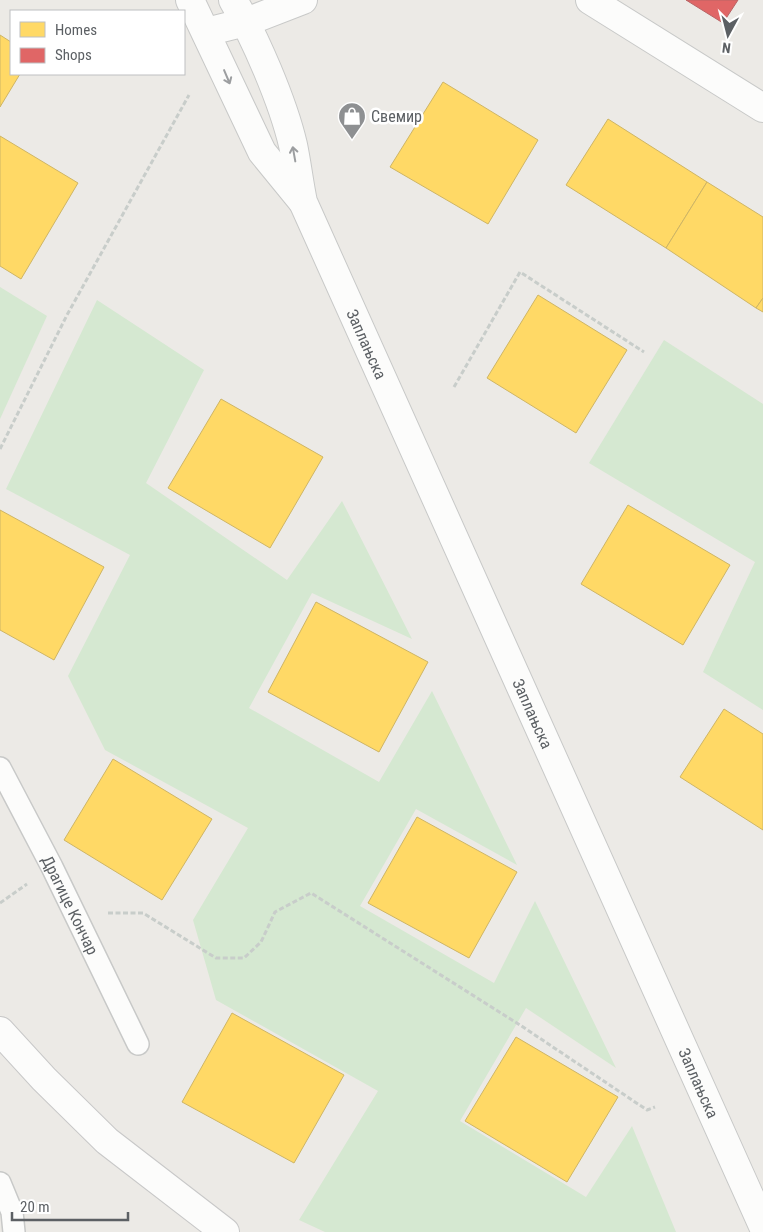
<svg xmlns="http://www.w3.org/2000/svg" width="763" height="1232" font-family="'Roboto Condensed',sans-serif">
<rect width="100%" height="100%" fill="#eceae6"/>
<g fill="#d5e8d1">
<path d="M0 287 47 316 0 419Z"/>
<path d="M97 300 204 370 146 483 287 580 342 501 412 639 312 593 249 708 379 782 432 691 517 865 416 809 360 906 494 983 535 901 616 1068 526 1008 460 1121 586 1197 632 1126 676 1232H325L299 1220 378 1091 216 1000 193 920 248 828 105 750 68 676 130 555 6 489Z"/>
<path d="M664 340 763 404V710L703 672 755 562 589 463Z"/>
</g>
<g fill="#ffd966" stroke="#ceb565">
<path d="M0 35 11 42V74H20L0 107Z"/>
<path d="M443 82 538 140 488 224 390 167Z"/>
<path d="M608 119 707 182 666 248 566 185Z"/>
<path d="M0 136 78 183 21 279 0 266Z"/>
<path d="M707 182 763 217V298L756 308 666 248Z"/>
<path d="M538 295 627 350 576 433 487 378Z"/>
<path d="M763 298V312L756 308Z"/>
<path d="M221 399 323 457 270 548 168 488Z"/>
<path d="M628 505 730 565 683 645 581 584Z"/>
<path d="M0 510 104 567 54 660 0 630Z"/>
<path d="M316 602 428 662 379 752 268 692Z"/>
<path d="M724 709 763 734V830L680 777Z"/>
<path d="M113 759 212 819 162 900 64 840Z"/>
<path d="M417 817 517 872 469 958 368 903Z"/>
<path d="M232 1013 344 1075 294 1163 182 1102Z"/>
<path d="M516 1037 618 1097 567 1182 465 1121Z"/>
</g>
<path fill="#e06666" stroke="#b86465" d="M686 0H738L723 23Z"/>
<g fill="none" stroke-linecap="round" stroke-linejoin="round">
<g stroke="#c8c9c8" stroke-width="24">
<g id="lane">
<path id="s1" d="M0 768 52 867 138 1044"/>
<path d="M0 1183 12 1212 14 1232"/>
</g>
</g>
<g stroke="#c8c9c8" stroke-width="30">
<g id="street">
<path d="M190 0 262 152 302 201"/>
<path id="s2" d="M233 0C255 37 283 102 293 145 297 164 299 183 303 202L763 1226"/>
<path d="M590 0 763 108"/>
<path d="M206 32 246 22 303 0"/>
</g>
</g>
<g stroke="#c8c8c8" stroke-width="30">
<path id="secondary" d="M0 1031 44 1079 107 1141 225 1232"/>
</g>
<g stroke="#c8cdca" stroke-width="3" stroke-dasharray="5 2.5" stroke-linecap="butt">
<path d="M454 387 520 272 644 352"/>
<path d="M0 449 67 315 189 95"/>
<path d="M0 903 27 884"/>
<path d="M108 913H143L216 958H244L261 942 275 912 311 893 520 1025 647 1110 655 1107"/>
</g>
<use href="#lane" stroke="#fcfcfb" stroke-width="21"/>
<use href="#street" stroke="#fcfcfb" stroke-width="28"/>
<use href="#secondary" stroke="#fcfcfb" stroke-width="28"/>
</g>
<defs><path id="oneway-shaft" d="M-6 0H5M1.5-3L5.5 0L1.5 3" fill="none" stroke-width="1.6" stroke-linecap="round" stroke-linejoin="round" transform="scale(1.25)"/></defs>
<g stroke="#9c9ea0">
<use href="#oneway-shaft" transform="translate(227 77) rotate(67)"/>
<use href="#oneway-shaft" transform="translate(294 154) rotate(-100)"/>
</g>
<defs>
<g id="shop-pin" transform="scale(1.4375)"><path d="M0 17L-7.5 6A9.5 9.5 0 1 1 7.5 6Z" fill="#8e9092" stroke="#fff"/><path d="M-5-2.5h2.3a2.7 3.5 0 0 1 5.4 0H5L5.5 6h-11ZM-1.5-2.5h3a1.5 2.3 0 0 0-3 0Z" fill="#fff"/></g>
</defs>
<g fill-rule="evenodd">
<use href="#shop-pin" x="352" y="116"/>
</g>
<g text-anchor="middle" stroke-width="5" stroke-linejoin="round" paint-order="stroke">
<g font-size="16" fill="#5c6064" stroke="#fff" text-anchor="start">
<text x="371" y="122">Свемир</text>
</g>
<g font-size="16" fill="#5c6064" stroke="#fff">
<text dy="6" stroke="none"><textPath href="#s2" startOffset="371">Заплањска</textPath></text>
<text dy="6" stroke="none"><textPath href="#s2" startOffset="776">Заплањска</textPath></text>
<text dy="6" stroke="none"><textPath href="#s1" startOffset="154">Драгице Кончар</textPath></text>
<text dy="6" stroke="none"><textPath href="#s2" startOffset="1181">Заплањска</textPath></text>
</g>
</g>
<rect x="10" y="10" width="175" height="65" fill="#ffffff" stroke="#bebfc1"/>
<rect x="20" y="22" width="25" height="15" fill="#ffd966" stroke="#bebfc1"/>
<text x="55" y="35" font-size="15" fill="#5c6064">Homes</text>
<rect x="20" y="48" width="25" height="15" fill="#e06666" stroke="#bebfc1"/>
<text x="55" y="60" font-size="15" fill="#5c6064">Shops</text>
<g transform="translate(728 35) rotate(187)" stroke="#ffffff" stroke-width="4" paint-order="stroke">
<path d="M0-4L9 19L0 12L-9 19Z" fill="#5c6064"/>
<text y="-8" font-size="14" font-weight="bold" text-anchor="middle" fill="#5c6064">N</text>
</g>
<path d="M12 1212v8h116v-8" fill="none" stroke="#5c6064" stroke-width="2.5"/>
<text x="20" y="1212" font-size="15" fill="#5c6064" stroke="#ffffff" stroke-width="4" paint-order="stroke">20 m</text>
</svg>
